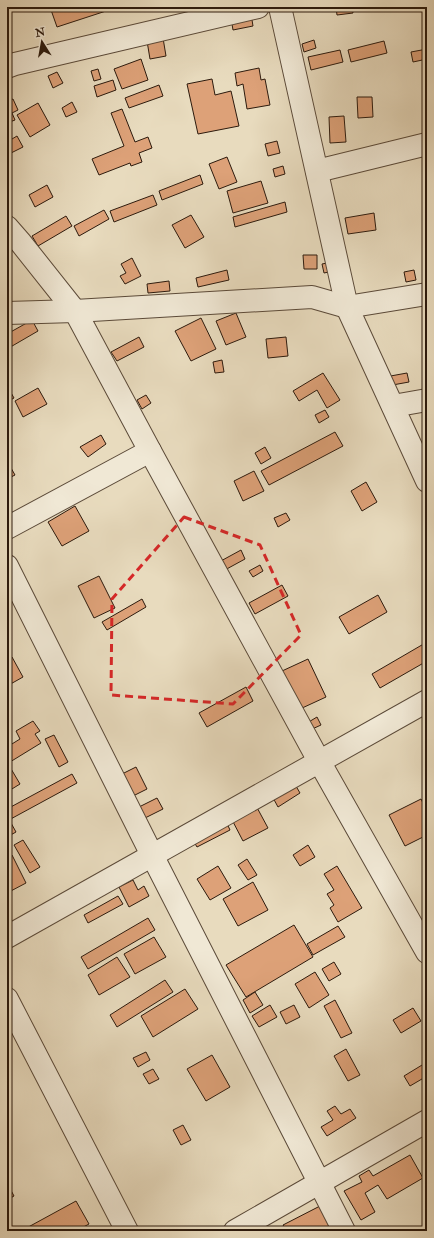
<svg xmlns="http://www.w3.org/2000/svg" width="434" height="1238" font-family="'IM FELL Double Pica',serif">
<rect width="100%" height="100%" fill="#e8dbbe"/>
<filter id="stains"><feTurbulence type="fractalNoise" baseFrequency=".005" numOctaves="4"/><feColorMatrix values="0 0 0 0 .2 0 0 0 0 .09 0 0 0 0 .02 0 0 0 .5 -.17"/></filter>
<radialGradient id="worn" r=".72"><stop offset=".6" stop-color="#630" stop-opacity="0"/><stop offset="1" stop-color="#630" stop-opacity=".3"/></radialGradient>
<g fill="#dda178" stroke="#2c1a0d">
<path d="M7 7H21L7 12Z"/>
<path d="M50 7H105L106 11 57 27Z"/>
<path d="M336 7H352L353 13 337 15Z"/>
<path d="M251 14 253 26 233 30 231 18Z"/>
<path d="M162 32 166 56 150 59 146 35Z"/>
<path d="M314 40 316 48 304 52 302 44Z"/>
<path d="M384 41 387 53 351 62 348 50Z"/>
<path d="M427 49V59L413 62 411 52Z"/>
<path d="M340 50 343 62 311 70 308 57Z"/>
<path d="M141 59 148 80 122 89 114 69Z"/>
<path d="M259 68 261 80 265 79 270 105 247 109 243 84 237 86 235 73Z"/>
<path d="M98 69 101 79 94 81 91 71Z"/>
<path d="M57 72 63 83 53 88 48 76Z"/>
<path d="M212 79 215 95 231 91 239 126 198 134 187 84Z"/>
<path d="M113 80 116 90 97 97 94 86Z"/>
<path d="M159 85 163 96 129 108 125 98Z"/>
<path d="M357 97H372L373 117 358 118Z"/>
<path d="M13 99 18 110 12 113 15 120 7 123V101Z"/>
<path d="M72 102 77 112 66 117 62 108Z"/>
<path d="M38 103 50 125 30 137 17 115Z"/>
<path d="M122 109 135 142 148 137 152 148 139 153 142 162 131 166 130 163 99 175 92 159 124 146 111 113Z"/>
<path d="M344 116 346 142 330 143 329 117Z"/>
<path d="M17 136 23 147 7 155V142Z"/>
<path d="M277 141 280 153 268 156 265 144Z"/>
<path d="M227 157 237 182 219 189 209 164Z"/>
<path d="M283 166 285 174 275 177 273 169Z"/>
<path d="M200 175 203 184 162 200 159 191Z"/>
<path d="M261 181 268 203 233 213 227 191Z"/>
<path d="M47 185 53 197 35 207 29 195Z"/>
<path d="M153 195 157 205 114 222 110 211Z"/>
<path d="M285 202 287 212 235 227 233 217Z"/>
<path d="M104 210 109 219 79 236 74 226Z"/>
<path d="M374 213 376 230 348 234 345 218Z"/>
<path d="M191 215 204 237 185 248 172 225Z"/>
<path d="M66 216 72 226 38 246 32 236Z"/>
<path d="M303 255H317V269H304Z"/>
<path d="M132 258 141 276 125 284 120 276 126 273 121 264Z"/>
<path d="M332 262 333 271 324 273 322 264Z"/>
<path d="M227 270 229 280 198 287 196 278Z"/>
<path d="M414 270 416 280 406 282 404 272Z"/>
<path d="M169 281 170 291 148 293 147 284Z"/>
<path d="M236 313 246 337 226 345 216 321Z"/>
<path d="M201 318 216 349 191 361 175 331Z"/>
<path d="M32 320 38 331 7 349V334Z"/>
<path d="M139 337 144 347 117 361 111 352Z"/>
<path d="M286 337 288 356 268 358 266 339Z"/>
<path d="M222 360 224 372 215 373 213 362Z"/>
<path d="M323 373 340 400 327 408 317 390 299 401 293 391Z"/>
<path d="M407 373 409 382 387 386 385 377Z"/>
<path d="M38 388 47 404 23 417 15 401Z"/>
<path d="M10 391 14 398 7 402V393Z"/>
<path d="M146 395 151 403 142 409 137 400Z"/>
<path d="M325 410 329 417 319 423 315 415Z"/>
<path d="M335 432 343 446 269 485 261 471Z"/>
<path d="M101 435 106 444 88 457 80 447Z"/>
<path d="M265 447 271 458 261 464 255 453Z"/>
<path d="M7 461 15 475 7 479Z"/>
<path d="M254 471 264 491 243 501 234 481Z"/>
<path d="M366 482 377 502 362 511 351 491Z"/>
<path d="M75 506 89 531 62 546 48 522Z"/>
<path d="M286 513 290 520 278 527 274 518Z"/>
<path d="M241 550 245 559 223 571 219 562Z"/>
<path d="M260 565 263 571 253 577 249 571Z"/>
<path d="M99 576 115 608 94 618 78 586Z"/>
<path d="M282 585 288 596 255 614 249 603Z"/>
<path d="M378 595 387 612 349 634 339 617Z"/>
<path d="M142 599 146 607 107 630 102 622Z"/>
<path d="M427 642V661L380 688 372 674Z"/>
<path d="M12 657 23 677 7 686V659Z"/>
<path d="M308 659 326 697 300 709 282 671Z"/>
<path d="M246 687 253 701 207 727 199 713Z"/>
<path d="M317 717 321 725 310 730 307 723Z"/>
<path d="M33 721 40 731 35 734 41 743 10 762 7 756V747L20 739 16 731Z"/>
<path d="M54 735 68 762 59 767 45 739Z"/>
<path d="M7 762 20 784 7 792Z"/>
<path d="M136 767 147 789 127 799 116 777Z"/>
<path d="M72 774 77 783 7 821V809Z"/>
<path d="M293 781 300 793 278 807 271 794Z"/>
<path d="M157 798 163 809 141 820 135 809Z"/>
<path d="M421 799 427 811V835L405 846 389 815Z"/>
<path d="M254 802 268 828 243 841 230 816Z"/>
<path d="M224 817 230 830 197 847 190 835Z"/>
<path d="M11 823 16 832 7 837V825Z"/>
<path d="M23 840 40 867 30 873 14 845Z"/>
<path d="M308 845 315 857 300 866 293 855Z"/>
<path d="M12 855 26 883 7 893V857Z"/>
<path d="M247 859 257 875 248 880 238 865Z"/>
<path d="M218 866 231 888 210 900 197 879Z"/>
<path d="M337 866 362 908 338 922 330 908 334 905 327 894 334 890 324 874Z"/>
<path d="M133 880 138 890 144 886 149 896 129 907 119 887Z"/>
<path d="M253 882 268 910 238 926 223 899Z"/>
<path d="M118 896 123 904 88 923 84 915Z"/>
<path d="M148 918 155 930 88 969 81 957Z"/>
<path d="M294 925 313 957 246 997 226 965Z"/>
<path d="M338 926 345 937 313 955 307 944Z"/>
<path d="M154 937 166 957 135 974 124 954Z"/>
<path d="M117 957 130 977 99 995 88 975Z"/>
<path d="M334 962 341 974 329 981 322 969Z"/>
<path d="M315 972 329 995 309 1008 295 984Z"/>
<path d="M165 980 173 992 117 1027 110 1015Z"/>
<path d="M185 989 198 1009 153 1037 141 1016Z"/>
<path d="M255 992 263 1005 250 1013 243 1000Z"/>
<path d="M335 1000 352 1033 341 1038 324 1006Z"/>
<path d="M270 1005 277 1017 259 1027 252 1016Z"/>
<path d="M294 1005 300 1017 286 1024 280 1012Z"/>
<path d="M413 1008 421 1021 401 1033 393 1020Z"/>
<path d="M346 1049 360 1075 348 1081 334 1056Z"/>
<path d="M146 1052 150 1060 138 1067 133 1058Z"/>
<path d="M212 1055 230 1087 206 1101 187 1069Z"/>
<path d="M427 1062V1076L410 1086 404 1076Z"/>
<path d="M153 1069 159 1079 149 1084 143 1074Z"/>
<path d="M335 1106 341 1114 350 1109 356 1118 327 1136 321 1127 333 1120 327 1111Z"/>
<path d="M183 1125 191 1140 181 1145 173 1130Z"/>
<path d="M410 1155 423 1178 387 1199 378 1185 365 1193 375 1212 361 1220 344 1191 362 1182 359 1176 369 1170 373 1176Z"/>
<path d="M7 1183 14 1196 7 1200Z"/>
<path d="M76 1201 89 1224 76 1231H21Z"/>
<path d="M320 1206 331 1229 326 1231H287L283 1225Z"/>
</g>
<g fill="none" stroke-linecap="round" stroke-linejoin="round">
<g stroke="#5b4a39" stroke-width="24">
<g id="minor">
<path d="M280 7 347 307 427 481"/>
<path d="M7 67 15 64 258 7"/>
<path d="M317 171 427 144"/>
<path d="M7 227 21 243 75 311 150 451 319 761 427 952"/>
<path d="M7 313 75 311 312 297 347 307 427 294"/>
<path d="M393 406 427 400"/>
<path d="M7 528 150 451"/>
<path d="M7 566 152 855 344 1231"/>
<path d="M7 937 427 701"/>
<path d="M7 999 127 1231"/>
<path d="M235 1231 427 1121"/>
</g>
</g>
<use href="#minor" stroke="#f0e8d5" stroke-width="22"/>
</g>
<path fill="none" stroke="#d62828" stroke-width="3" stroke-dasharray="8 5" stroke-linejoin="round" d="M184 517 260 545 301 635 233 704 111 695 112 599Z"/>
<rect width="434" height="1238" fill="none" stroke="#e8dbbe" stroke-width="24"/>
<rect x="8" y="8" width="418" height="1222" fill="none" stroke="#2c1a0d" stroke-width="2"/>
<rect x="12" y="12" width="410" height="1214" fill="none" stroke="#2c1a0d"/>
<g transform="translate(42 42) rotate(349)" stroke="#f0e8d5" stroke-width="3" paint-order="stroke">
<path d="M0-3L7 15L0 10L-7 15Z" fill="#2c1a0d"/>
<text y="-6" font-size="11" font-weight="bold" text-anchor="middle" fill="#2c1a0d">N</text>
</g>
<rect width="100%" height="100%" filter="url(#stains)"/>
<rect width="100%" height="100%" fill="url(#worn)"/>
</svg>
